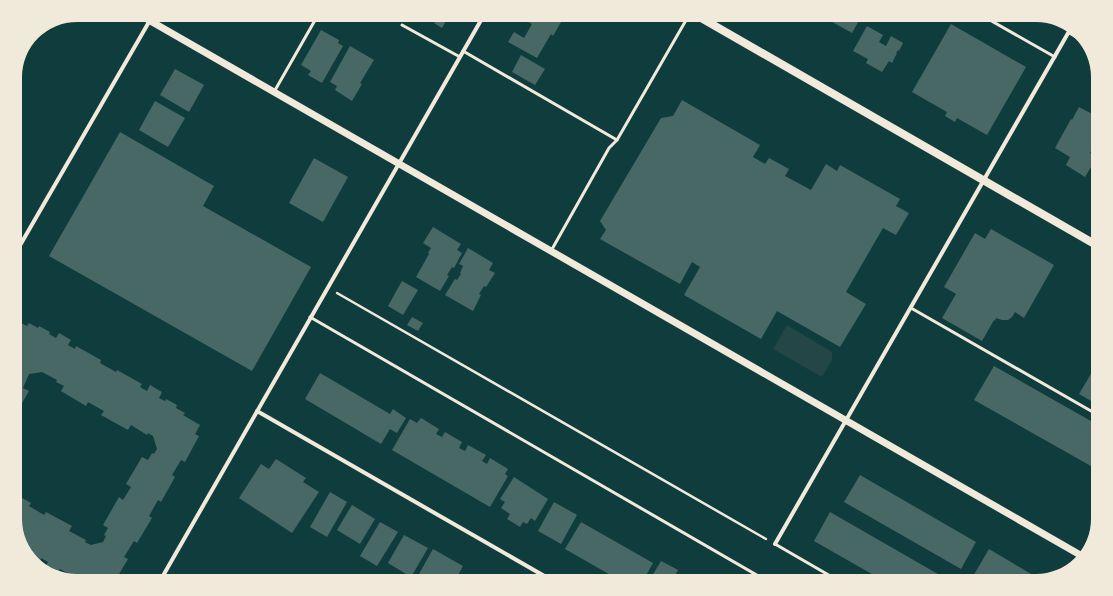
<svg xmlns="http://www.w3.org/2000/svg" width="1113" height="596" font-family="Overpass,sans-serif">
<rect width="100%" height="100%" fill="#0f3d3e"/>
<path fill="#244646" d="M787 325 832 352V360L822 377 773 349Z"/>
<g fill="#486865">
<path d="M438 15H449L442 28 434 23Z"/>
<path d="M524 15H565L553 36 551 34 537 58 508 42 514 32 524 38 532 24 522 18Z"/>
<path d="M829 15H862L852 33 827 19Z"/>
<path d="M951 24 1026 67 987 135 957 118 955 122 945 116 947 112 912 92Z"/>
<path d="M867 26 883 35 879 42 886 46 891 36 903 43 899 51 898 50 896 53H897L892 63 889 61 882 72 866 63 868 59 853 51Z"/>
<path d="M321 30 339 40 338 43 343 46 322 83 308 75 311 71 301 65Z"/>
<path d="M350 46 374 60 360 83 362 84 352 101 335 90 337 86 330 82Z"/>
<path d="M521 55 545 69 535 85 512 72Z"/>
<path d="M175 69 204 85 189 112 160 95Z"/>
<path d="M682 100 760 145 753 157 765 164 769 158 789 169 785 176 811 190 826 164 837 171 840 165 900 199 896 206 909 213 896 235 883 228 846 292 866 304 840 347 777 311 761 339 684 295 700 267 692 262 680 284 600 239 606 230 600 221 661 118 673 116Z"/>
<path d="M155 101 185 118 168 147 139 130Z"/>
<path d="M1079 107 1098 117V138L1090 153 1097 157 1085 177 1066 165 1070 157 1055 148 1071 119 1072 120Z"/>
<path d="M120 132 214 186 203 206 311 267 252 371 49 256Z"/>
<path d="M314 158 348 177 323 222 289 203Z"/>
<path d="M433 227 461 244 457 250 462 253 454 268 452 267 447 275 449 276 440 291 416 277 429 254 428 253 431 248 423 243Z"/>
<path d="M991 229 1054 265 1024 318 1015 312 1012 317 1008 320H1002L996 318 995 321 994 320 982 341 942 318 956 294 944 287 975 233 985 239Z"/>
<path d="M468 248 493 263 489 270 495 273 486 287 484 286 479 294 481 295 473 311 445 295 455 279 457 280 461 274 460 273 463 266 459 264Z"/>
<path d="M402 281 418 290 403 315 388 306Z"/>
<path d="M412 317 423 323 418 331 407 325Z"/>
<path d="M15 320 27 326 29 323 38 328 39 326 50 332 49 334 56 338 59 333 71 340 68 345 75 349 76 346 101 360 100 363 116 372 117 370 142 384 140 387 147 391 150 385 162 392 159 398 165 401 166 399 177 405 176 408 185 413 183 415 200 425 195 434 199 436 185 462 181 460 172 475 175 477 161 502 158 500 149 516 152 518 137 543 134 541 124 557 128 559 115 581H90L88 580 87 581H80L77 579 76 581 74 580 65 575 67 573 60 569 56 574 45 568 48 562 41 558 40 561 26 554 15 523V494L31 503 29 506 44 515 46 512 72 526 69 531 86 540 85 542 91 545 103 542 106 536 104 535 108 528 103 525 119 497 123 500 131 487 126 484 142 457 148 460 152 453 154 454 157 449 153 436 148 433 147 435 131 425 128 430 101 415 104 411 88 402 86 406 61 391 64 386 56 382 57 380 42 372 29 374 23 388 29 391 15 415Z"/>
<path d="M1098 362V405L1079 394Z"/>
<path d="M994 366 1098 425V470L974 400Z"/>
<path d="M320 373 390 414 393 409 406 418 397 433 390 429 381 444 305 399Z"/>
<path d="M421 418 439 429 436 434 442 437 445 432 462 442 459 448 465 451 468 445 486 455 482 461 487 464 490 458 508 469 505 474 508 476 490 507 392 450 410 419 417 423Z"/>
<path d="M276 459 306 478 303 482 319 492 292 533 239 498 261 464 269 469Z"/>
<path d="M860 475 976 542 961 569 844 502Z"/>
<path d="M514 477 548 499 535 521 531 518 527 524 523 522 520 527 507 519 510 514 501 508 505 502 500 499Z"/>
<path d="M330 492 347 502 327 537 310 527Z"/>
<path d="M554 502 577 515 561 544 538 531Z"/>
<path d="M352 505 375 519 360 544 337 530Z"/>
<path d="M830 512 950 581H884L814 541Z"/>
<path d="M380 522 398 532 377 566 360 556Z"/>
<path d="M581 522 653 563 643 581H621L565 549Z"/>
<path d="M404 535 428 548 411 577 388 563Z"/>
<path d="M433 549 463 566 455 581H415Z"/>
<path d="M989 549 1041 580 1036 581H978L972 578Z"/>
<path d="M661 561 678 570 672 581H649Z"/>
<path d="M199 576 208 581H196Z"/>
</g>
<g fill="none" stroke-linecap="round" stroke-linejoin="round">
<path stroke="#f1e9da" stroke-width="2.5" d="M337 293 766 539"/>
<g stroke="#f1e9da" stroke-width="3">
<path d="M981 15 1055 57"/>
<path d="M402 25 460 57"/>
<path d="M463 51 617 140"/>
<path d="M274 92 318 15"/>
<path d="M551 251 609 148 617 140 689 15"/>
<path d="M911 308 1098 415"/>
<path d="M310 317 767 581"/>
<path d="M775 544 839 581"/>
</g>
<g stroke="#f1e9da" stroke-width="4">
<path d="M1069 32 1087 43"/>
<path d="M15 254 153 15"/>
<path d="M257 411 553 581"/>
<path d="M775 544 1071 28"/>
<path d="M160 581 484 15"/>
</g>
<path stroke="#f1e9da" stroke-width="7" d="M140 15 1082 556"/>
<path stroke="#f1e9da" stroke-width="8" d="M696 15 1098 246"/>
</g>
<path d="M0 0H1113V596H0ZM77 22H1036A55 55 0 0 1 1091 77V519A55 55 0 0 1 1036 574H77A55 55 0 0 1 22 519V77A55 55 0 0 1 77 22Z" fill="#f1e9da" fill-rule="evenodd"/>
</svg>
